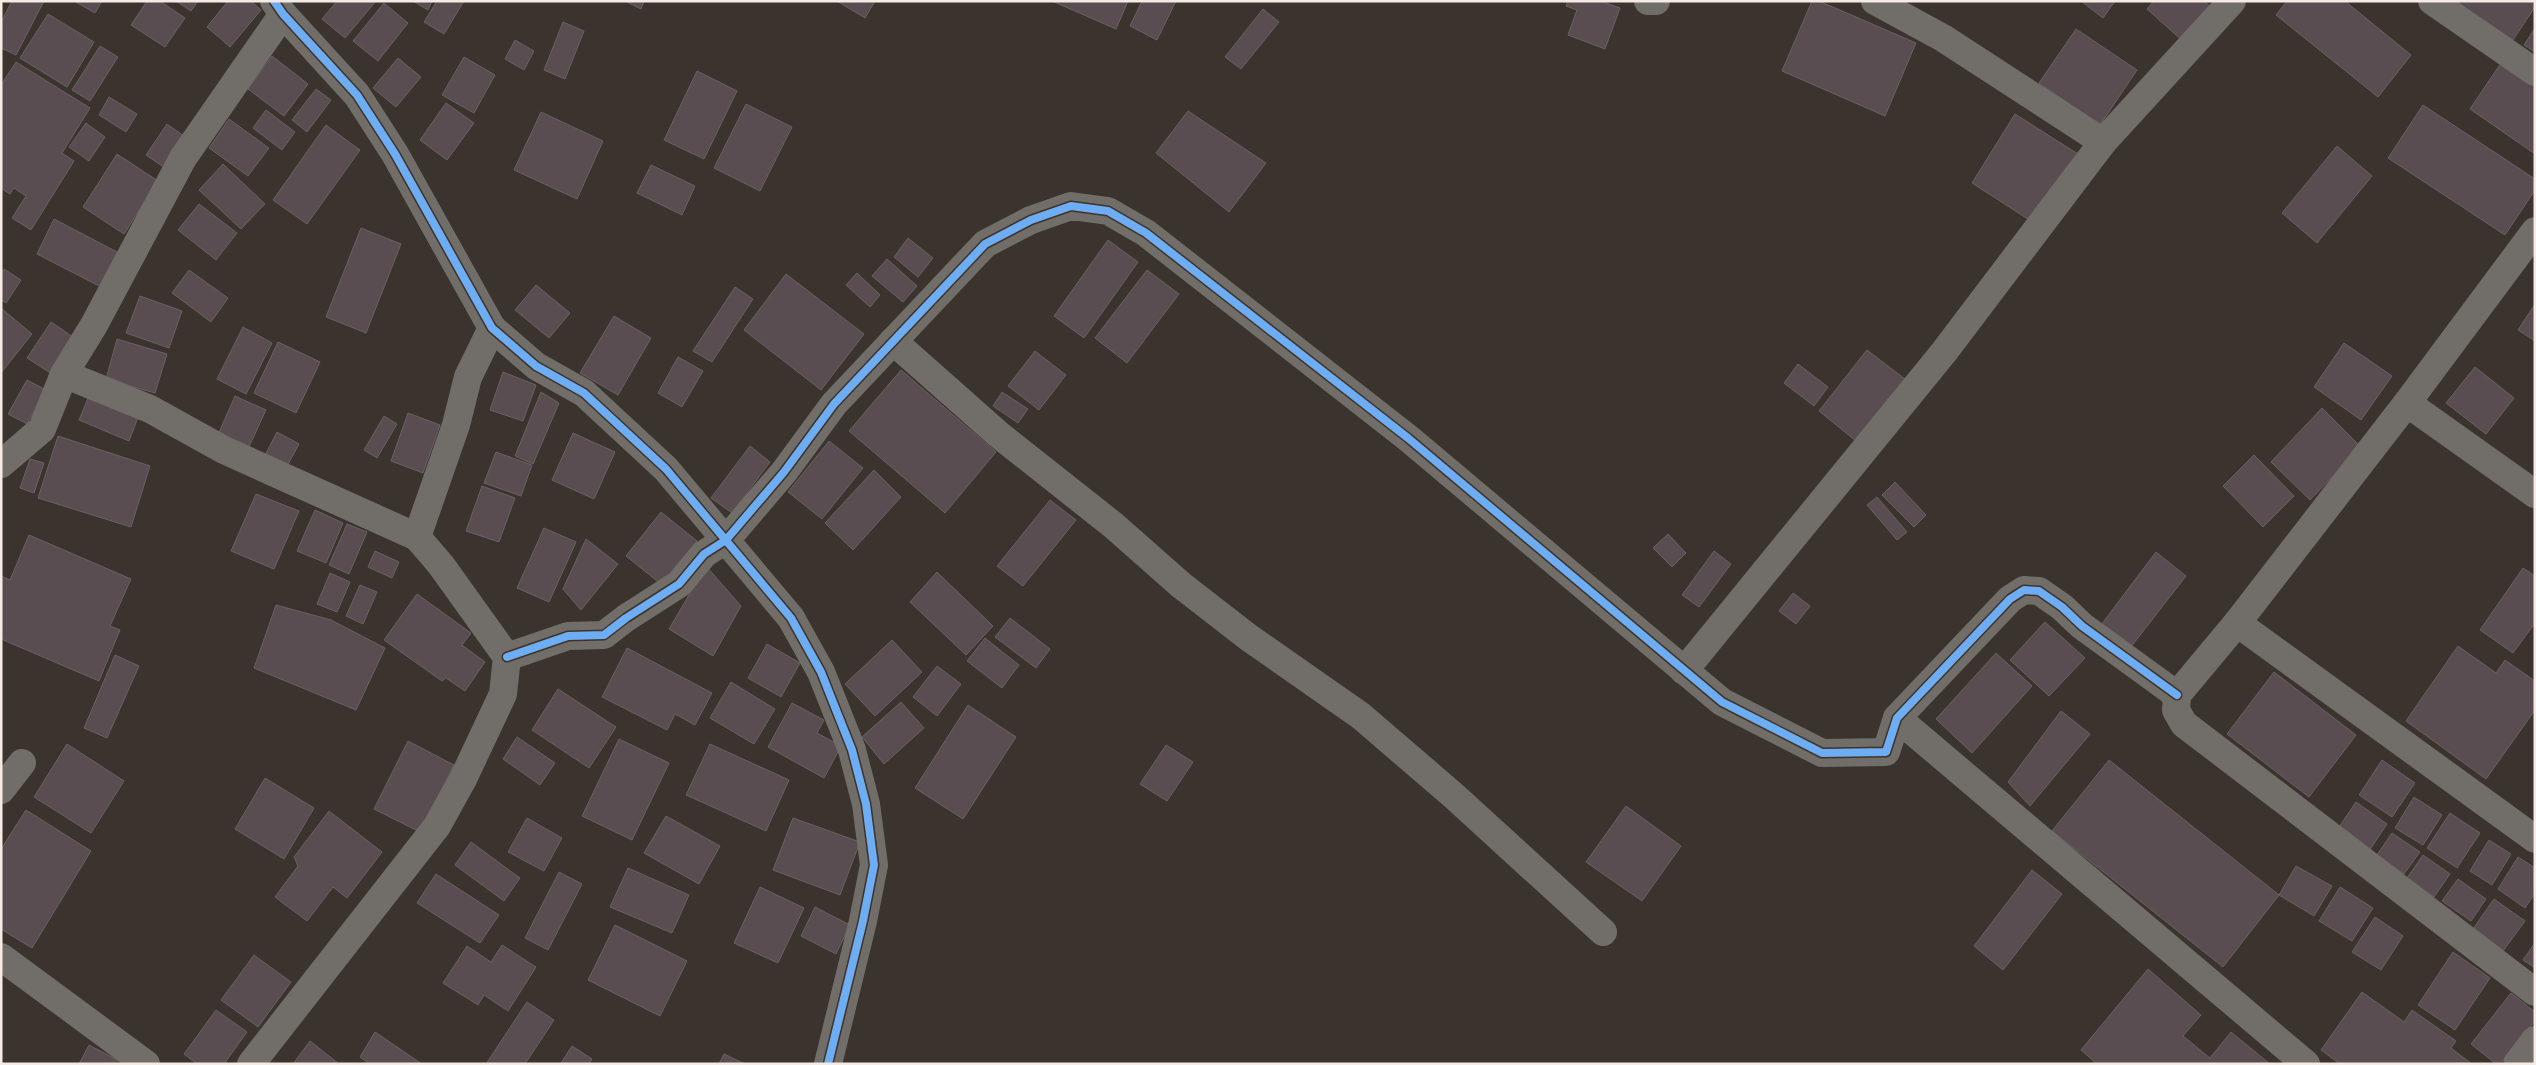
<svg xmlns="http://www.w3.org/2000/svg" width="2536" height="1065" font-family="Roboto,sans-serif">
<rect width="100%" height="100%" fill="#3b332d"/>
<g fill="#5a4d52" stroke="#696262">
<path d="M12 1H44L16 55 1 48V22Z"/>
<path d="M74 1H102L95 13Z"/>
<path d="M147 1H160L185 18 165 47 131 25Z"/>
<path d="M176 1H198L191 11Z"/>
<path d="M228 1H251L261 10 230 47 207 27Z"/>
<path d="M337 1H376L345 38 322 19Z"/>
<path d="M413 1H432L428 10Z"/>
<path d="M437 1H464L444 34 424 22Z"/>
<path d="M625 1H644L641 9Z"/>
<path d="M837 1H875L865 18Z"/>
<path d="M1052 1H1128L1116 29Z"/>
<path d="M1142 1H1176L1157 40 1130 26Z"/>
<path d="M1568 1H1601L1620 8 1605 49 1568 35 1577 10 1566 6Z"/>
<path d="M1812 1H1819L1916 43 1885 116 1782 71Z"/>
<path d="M2081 1H2115L2103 18Z"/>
<path d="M2154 1H2204L2214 10 2185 43 2147 9Z"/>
<path d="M2287 1H2345L2411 55 2378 97 2276 15Z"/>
<path d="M2454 1H2535V7L2513 40Z"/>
<path d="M384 3 408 23 378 61 353 41Z"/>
<path d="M1263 9 1279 22 1241 69 1225 57Z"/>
<path d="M48 14 94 42 67 87 20 58Z"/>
<path d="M563 22 584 31 565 79 544 70Z"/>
<path d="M2535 28V52L2524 45Z"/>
<path d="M2076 29 2137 70 2100 125 2039 83Z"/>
<path d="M515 40 534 51 524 70 505 59Z"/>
<path d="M100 46 118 57 90 101 72 90Z"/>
<path d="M272 56 308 84 284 116 248 89Z"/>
<path d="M464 57 495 75 474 113 442 95Z"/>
<path d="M398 58 421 77 396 107 373 88Z"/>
<path d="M16 62 90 108 62 153 74 161 31 230 12 218 26 196 14 188 10 194 1 188V85Z"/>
<path d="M2501 63 2535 87V154L2470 109Z"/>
<path d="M697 71 737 91 704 159 664 140Z"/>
<path d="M316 89 331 100 307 132 292 120Z"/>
<path d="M109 97 137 114 126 132 99 115Z"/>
<path d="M446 103 474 123 447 160 420 140Z"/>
<path d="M746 104 792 127 760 191 714 168Z"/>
<path d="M2423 105 2535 179V190L2505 235 2388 158Z"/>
<path d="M266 110 295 132 282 150 253 128Z"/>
<path d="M1188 111 1266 163 1229 212 1156 153Z"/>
<path d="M541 112 603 141 577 199 514 170Z"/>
<path d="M2015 114 2078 154 2034 223 1972 183Z"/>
<path d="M229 119 269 148 248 176 209 148Z"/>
<path d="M86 123 105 137 89 161 69 147Z"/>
<path d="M167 124 188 139 168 170 146 155Z"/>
<path d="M326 125 360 150 307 224 273 200Z"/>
<path d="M2337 146 2372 176 2317 243 2282 213Z"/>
<path d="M117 154 158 181 124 234 83 207Z"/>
<path d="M223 164 265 204 241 229 199 190Z"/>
<path d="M651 165 695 186 682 215 637 193Z"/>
<path d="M199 204 237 233 216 260 178 230Z"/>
<path d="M54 219 119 253 101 287 37 254Z"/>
<path d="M361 228 401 244 366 333 326 317Z"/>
<path d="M908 238 933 258 918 277 894 257Z"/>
<path d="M1108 240 1138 262 1084 338 1054 316Z"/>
<path d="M887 259 917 286 903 302 872 276Z"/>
<path d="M4 269 21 280 6 303 1 300V274Z"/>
<path d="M189 270 228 298 211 322 172 293Z"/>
<path d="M1147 270 1179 294 1127 363 1095 338Z"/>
<path d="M857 273 880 295 870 307 846 285Z"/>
<path d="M786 274 864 334 821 390 744 330Z"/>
<path d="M536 285 570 313 549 338 515 310Z"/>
<path d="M735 287 753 299 712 362 693 351Z"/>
<path d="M140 296 182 311 169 348 126 333Z"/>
<path d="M2535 304V341L2518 330Z"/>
<path d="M1 308 32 334 1 373Z"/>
<path d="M614 316 651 338 618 395 580 373Z"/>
<path d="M51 322 76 339 52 374 27 358Z"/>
<path d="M243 327 272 343 246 394 217 379Z"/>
<path d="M117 339 167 354 155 393 106 379Z"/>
<path d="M278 342 320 362 296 413 254 393Z"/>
<path d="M2344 343 2392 376 2361 420 2314 387Z"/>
<path d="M1867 350 1905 379 1856 441 1819 411Z"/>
<path d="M1035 351 1066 375 1039 410 1008 386Z"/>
<path d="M678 357 703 371 682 407 658 393Z"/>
<path d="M1798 364 1828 387 1814 406 1784 383Z"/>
<path d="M2475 367 2514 398 2486 434 2446 403Z"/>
<path d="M901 370 996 452 945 513 849 431Z"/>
<path d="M503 372 536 385 523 421 490 410Z"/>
<path d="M27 380 46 390 27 424 8 414Z"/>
<path d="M91 391 140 412 129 441 79 420Z"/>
<path d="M541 392 559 403 533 464 515 456Z"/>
<path d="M1002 392 1028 409 1018 423 993 406Z"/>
<path d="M235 396 266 410 247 451 217 437Z"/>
<path d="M2322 408 2361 447 2310 500 2271 462Z"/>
<path d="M408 413 440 425 423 473 391 461Z"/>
<path d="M384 416 397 424 377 458 364 450Z"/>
<path d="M277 432 299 444 285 470 263 459Z"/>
<path d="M573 433 615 452 594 499 552 480Z"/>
<path d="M58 436 150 466 131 527 38 498Z"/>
<path d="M829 441 863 468 822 519 788 492Z"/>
<path d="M750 446 770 462 732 513 711 498Z"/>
<path d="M496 452 532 465 521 496 484 483Z"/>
<path d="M2254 455 2294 496 2263 527 2223 486Z"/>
<path d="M30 459 44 463 34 493 20 488Z"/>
<path d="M874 470 901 497 853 550 825 523Z"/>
<path d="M1895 482 1926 515 1914 527 1882 495Z"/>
<path d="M482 486 515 498 499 542 466 531Z"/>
<path d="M256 494 299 511 274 569 231 551Z"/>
<path d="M1877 497 1907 532 1897 540 1867 505Z"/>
<path d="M1050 500 1076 520 1023 586 997 566Z"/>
<path d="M315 510 343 523 326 563 297 551Z"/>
<path d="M661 512 697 541 662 585 626 556Z"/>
<path d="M347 524 367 532 349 574 329 565Z"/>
<path d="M544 528 576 542 549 602 517 588Z"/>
<path d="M1668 534 1686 553 1672 567 1653 548Z"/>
<path d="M29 535 131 579 110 626 120 630 99 681 1 639V576L10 580Z"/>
<path d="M586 539 618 564 581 610 563 589Z"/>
<path d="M375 551 399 562 392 578 368 567Z"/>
<path d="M1714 551 1731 564 1699 607 1682 595Z"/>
<path d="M2156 552 2186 576 2130 648 2101 625Z"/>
<path d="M706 566 741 606 713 656 669 629Z"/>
<path d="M2523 568 2535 576V623L2513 653 2480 630Z"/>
<path d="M937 572 993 626 966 655 910 602Z"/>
<path d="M330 573 350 582 337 612 317 604Z"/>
<path d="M360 585 377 592 363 624 346 616Z"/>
<path d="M1793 593 1810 606 1796 624 1779 611Z"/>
<path d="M417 594 471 633 462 645 485 662 465 691 446 678 442 681 384 640Z"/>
<path d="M276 605 331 620 385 648 356 710 254 668Z"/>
<path d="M1010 618 1050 649 1036 668 995 637Z"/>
<path d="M2045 622 2085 658 2049 696 2010 660Z"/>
<path d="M985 638 1019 665 1002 688 967 661Z"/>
<path d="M892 640 922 672 875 716 845 684Z"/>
<path d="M767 644 800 663 781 697 748 678Z"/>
<path d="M2458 646 2496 673 2505 660 2535 681V710L2486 779 2406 721Z"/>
<path d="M627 648 712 693 695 725 675 714 667 730 602 697Z"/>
<path d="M1996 653 2032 686 1972 753 1936 719Z"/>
<path d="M115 655 139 666 107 738 84 728Z"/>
<path d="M937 666 961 684 937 716 913 697Z"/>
<path d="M2274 672 2356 735 2309 797 2227 734Z"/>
<path d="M731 682 775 709 754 744 710 718Z"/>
<path d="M558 689 616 727 589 768 532 730Z"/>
<path d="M901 702 924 728 884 764 862 737Z"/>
<path d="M792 703 824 720 817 733 841 746 824 778 768 747Z"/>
<path d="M968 705 1016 737 963 819 915 788Z"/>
<path d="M2061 711 2090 734 2030 806 2008 782Z"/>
<path d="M517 737 555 763 540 785 503 759Z"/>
<path d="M619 739 669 763 632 840 582 816Z"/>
<path d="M408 741 454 765 420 832 374 809Z"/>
<path d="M67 744 124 781 91 833 34 797Z"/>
<path d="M710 744 789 780 766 831 686 795Z"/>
<path d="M1166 745 1193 762 1167 801 1140 784Z"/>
<path d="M2109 760 2279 895 2223 967 2052 831Z"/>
<path d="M2382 760 2415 783 2392 817 2359 795Z"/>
<path d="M265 778 314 808 284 859 235 829Z"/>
<path d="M2414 797 2442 815 2423 845 2395 828Z"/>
<path d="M2356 802 2387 824 2369 851 2337 830Z"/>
<path d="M1626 806 1681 846 1642 901 1586 862Z"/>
<path d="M26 810 91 851 32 948 1 929V849Z"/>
<path d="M329 811 382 852 347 898 333 887 307 921 275 897 298 866 294 857Z"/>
<path d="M2450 813 2480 833 2457 868 2427 848Z"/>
<path d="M666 816 720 846 699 884 644 853Z"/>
<path d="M527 818 562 838 544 871 508 852Z"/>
<path d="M793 818 860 842 840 895 773 870Z"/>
<path d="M2392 833 2420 852 2404 874 2377 855Z"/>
<path d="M2489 840 2511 854 2492 885 2470 871Z"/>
<path d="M471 842 520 878 504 901 455 865Z"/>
<path d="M2423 855 2450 874 2434 897 2407 878Z"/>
<path d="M2518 857 2535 868V893L2525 908 2498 889Z"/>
<path d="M2296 866 2332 886 2314 916 2279 895Z"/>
<path d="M628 868 689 895 672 933 610 907Z"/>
<path d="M2032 870 2062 894 2003 970 1974 946Z"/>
<path d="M559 872 582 884 548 950 525 938Z"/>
<path d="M436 874 499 915 480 943 417 903Z"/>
<path d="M2458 879 2486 899 2471 921 2442 901Z"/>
<path d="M760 887 804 908 778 963 734 943Z"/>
<path d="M2340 887 2373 908 2352 941 2319 921Z"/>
<path d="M2494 899 2525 921 2503 951 2473 929Z"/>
<path d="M815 907 850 925 836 954 801 936Z"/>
<path d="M2375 917 2403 936 2381 970 2352 952Z"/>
<path d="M615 925 687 961 660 1016 588 980Z"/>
<path d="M2535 943V968L2523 960Z"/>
<path d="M502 945 536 967 508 1011 484 995 478 1005 443 983 467 946 491 962Z"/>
<path d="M2453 952 2490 978 2455 1030 2418 1005Z"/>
<path d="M254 955 291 982 258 1027 221 1000Z"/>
<path d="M2148 969 2201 1015 2183 1036 2210 1058 2231 1032 2270 1064H2097L2081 1050Z"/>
<path d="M2362 992 2404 1022 2412 1010 2456 1041 2451 1048 2472 1064H2340L2321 1050Z"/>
<path d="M2511 993 2535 1012V1021L2500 1064H2496L2471 1044Z"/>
<path d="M527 1002 554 1020 525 1064H486Z"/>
<path d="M216 1010 247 1032 224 1064H197L184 1054Z"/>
<path d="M375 1032 422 1064H370L360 1057Z"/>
<path d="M310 1041 339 1064H293Z"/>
<path d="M89 1045 125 1064H79Z"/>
<path d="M572 1046 592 1059 589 1064 561 1063Z"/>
<path d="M724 1054 745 1064H719Z"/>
</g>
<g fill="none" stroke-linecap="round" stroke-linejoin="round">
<g stroke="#716e69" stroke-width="28">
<path d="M274 1 283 14 357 95 395 154 492 328 536 366 584 393 666 469 791 618 821 672 852 750 866 804 874 865 863 921 828 1064"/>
<path d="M1648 1H1656"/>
<path d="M1875 1 1943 38 2103 142"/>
<path d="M2432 1 2535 72"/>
<path d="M2535 231 2407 403 2535 494"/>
<path d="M893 341 998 434 1113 525 1181 585 1248 637 1361 716 1454 796 1603 932"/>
<path d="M64 374 150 409 224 450 417 537"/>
<path d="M2407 403 2237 623 2177 695 2176 710 2184 724 2535 992"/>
<path d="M1 464 42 429 64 374 94 325 183 158 283 14"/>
<path d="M2237 623 2535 839"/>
<path d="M507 657 568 636 604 635 626 618 679 584 704 554 726 540 784 472 834 404 985 244 1031 220 1071 206 1108 211 1146 233 1408 438 1722 702 1822 753 1886 752 1897 718 2010 599 2024 590 2039 591 2062 607 2082 626 2177 695"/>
<path d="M1684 671 1944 352 2103 142 2232 1"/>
<path d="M1897 718 2306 1064"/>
<path d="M1 790 22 763"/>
<path d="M1 957 146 1064"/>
<path d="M251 1064 437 826 463 779 503 694 507 657 441 565 417 537 456 425 468 377 492 328"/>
<path d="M2517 1064 2535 1040"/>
</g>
<g stroke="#413227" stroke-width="11">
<g id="cycleway">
<path d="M274 1 283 14 357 95 395 154 492 328 536 366 584 393 666 469 791 618 821 672 852 750 866 804 874 865 863 921 828 1064"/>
<path d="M507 657 568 636 604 635 626 618 679 584 704 554 726 540 784 472 834 404 985 244 1031 220 1071 206 1108 211 1146 233 1408 438 1722 702 1822 753 1886 752 1897 718 2010 599 2024 590 2039 591 2062 607 2082 626 2177 695"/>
</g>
</g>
<use href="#cycleway" stroke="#6dadf4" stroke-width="8"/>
</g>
<rect width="2536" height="1065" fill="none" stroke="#f5ebe4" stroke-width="5"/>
</svg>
